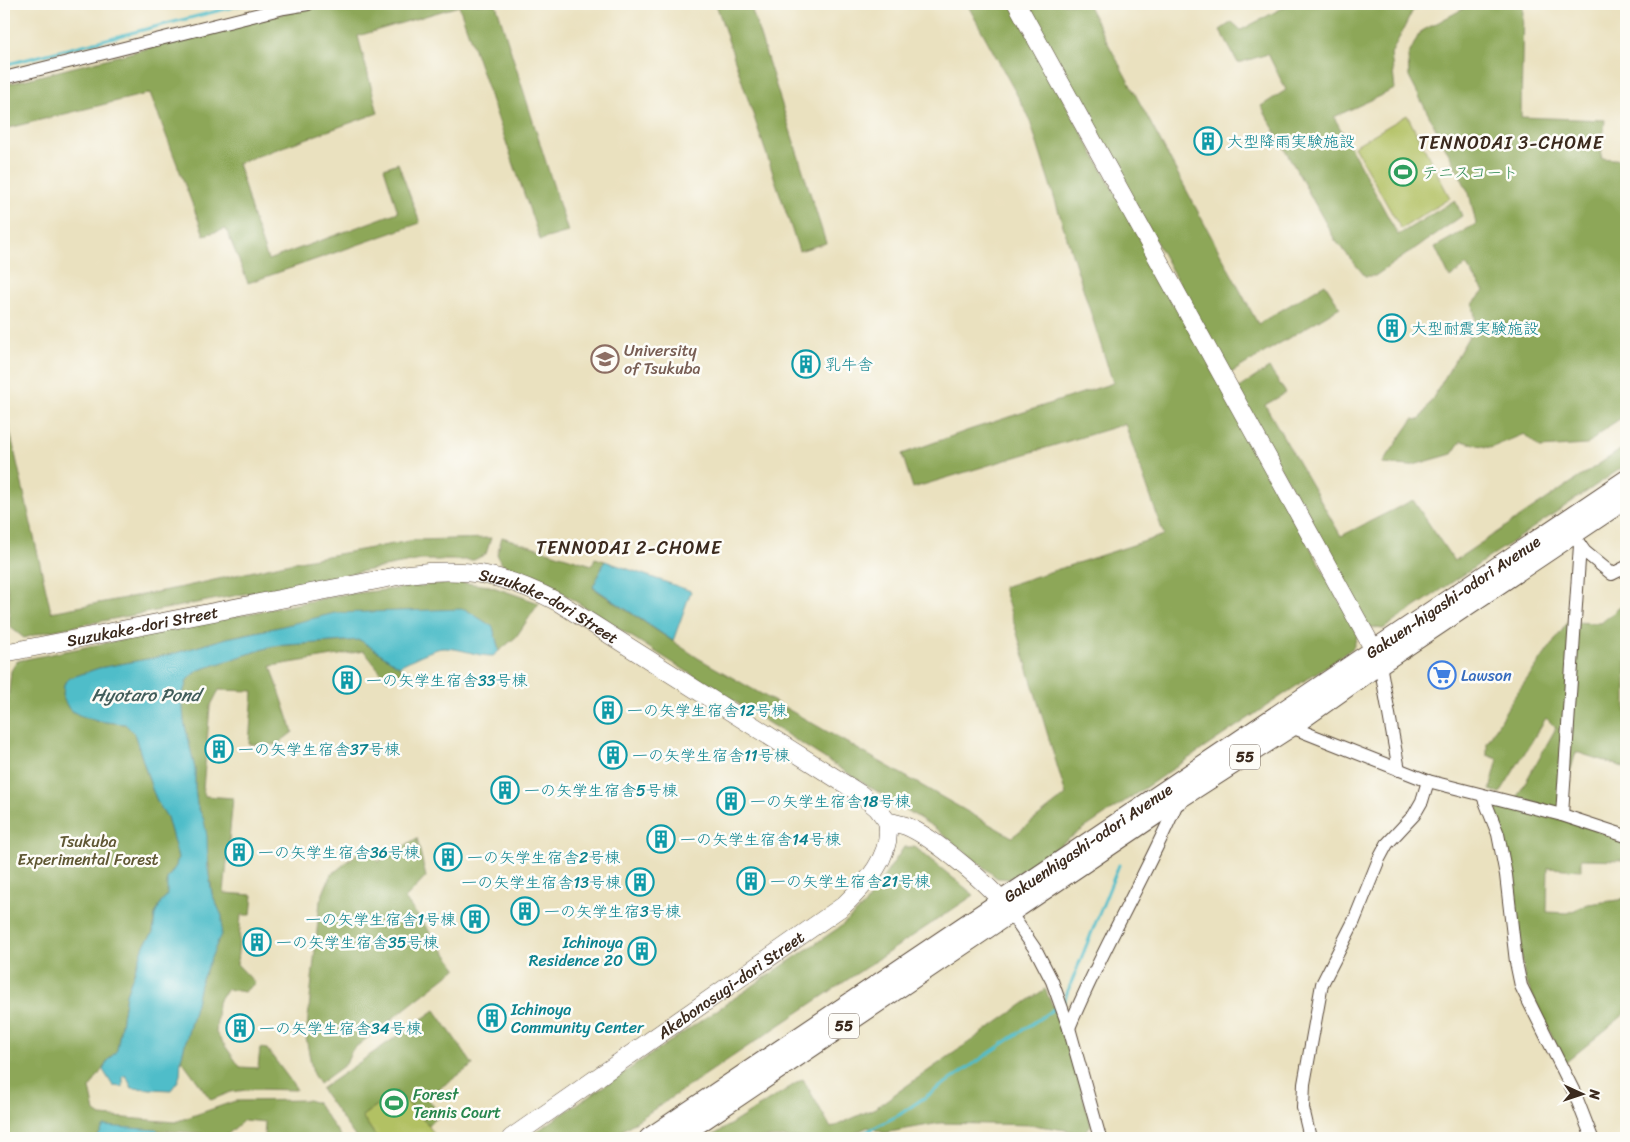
<svg xmlns="http://www.w3.org/2000/svg" width="1630" height="1142" font-family="Sriracha,'Klee One',sans-serif">
<rect width="100%" height="100%" fill="#fdfcf7"/>
<filter id="ink" filterUnits="userSpaceOnUse"><feTurbulence type="fractalNoise" baseFrequency=".02" numOctaves="2"/><feDisplacementMap in="SourceGraphic" scale="10" xChannelSelector="R" yChannelSelector="G"/><feConvolveMatrix kernelMatrix="1 2 1 2 8 2 1 2 1" color-interpolation-filters="sRGB"/></filter>
<filter id="wash" filterUnits="userSpaceOnUse"><feTurbulence type="fractalNoise" baseFrequency=".0096" numOctaves="4" result="noise"/><feDisplacementMap in="SourceGraphic" scale="20" xChannelSelector="R" yChannelSelector="G"/><feGaussianBlur stdDeviation="1.12" result="paint"/><feColorMatrix in="noise" values="0 0 0 0 0 0 0 0 0 0 0 0 0 0 0 0 0 1.4 0 .05"/><feComposite in="paint" operator="in"/></filter>
<g filter="url(#wash)">
<rect width="100%" height="100%" fill="#eae1bf"/>
<g fill="#b2c163" stroke="#767640">
<path d="M1407 115 1450 198 1401 229 1354 146Z"/>
<path d="M397 1091 428 1125 437 1138H377L362 1116Z"/>
</g>
<g fill="#8da759" stroke="#64683c">
<path d="M336 4H496L568 232 540 240 459 6 358 36 378 113 238 163 254 220 268 260 398 212 384 168 398 163 420 223 248 283 226 229 204 235 150 93 4 129V85L286 13Z"/>
<path d="M716 4H750L826 243 799 251Z"/>
<path d="M967 4H1011L1358 634 1353 648 1009 879 997 878 935 828 583 606 534 576 502 564 497 554 502 537 592 565 595 558 605 561 593 588 698 658 1012 837 1066 795 1003 587 1164 535 1125 424 913 488 902 454 969 430 1113 383 1028 115Z"/>
<path d="M1025 4H1087L1258 324 1325 284 1340 307 1229 374Z"/>
<path d="M1290 4H1428L1413 10 1391 54 1395 89 1334 117 1398 235 1455 200 1462 216 1375 276H1365L1335 240 1261 106 1286 90 1268 54 1238 63 1220 30 1232 22 1241 30Z"/>
<path d="M1472 4H1523L1521 117 1605 120 1601 158 1626 160V415L1609 426 1587 445 1540 448 1524 434 1490 448 1461 441 1452 454 1410 466 1382 464 1413 419 1420 420 1476 324 1473 304 1484 291 1466 265 1450 278 1435 247 1476 224 1469 193 1409 77 1408 56 1420 32Z"/>
<path d="M1269 368 1286 393 1265 405 1341 536 1413 500 1454 561 1626 446V465L1383 629 1368 627 1237 389Z"/>
<path d="M4 405 51 612 183 587 294 562 415 540 491 538 486 554 474 560H421L45 632 24 638 10 627 9 598 4 570Z"/>
<path d="M457 582 490 586 539 603 516 637 499 651 493 627 275 628 227 638 169 655 99 668 70 678 64 684 63 698 69 709 79 715 97 721 125 724 134 733 152 789 158 803 167 817 178 857 176 866 167 879 168 895 160 904 155 915 153 933 145 943 126 994 117 1050 107 1062 90 1088 95 1112 101 1116 175 1122 235 1101 308 1100 317 1103 342 1138H264L265 1122 244 1120 227 1135 105 1127 96 1138H4V738L11 671 17 661 340 595Z"/>
<path d="M1626 602V768L1576 752 1559 810 1517 797 1556 728 1546 718 1500 793 1490 790 1498 759 1487 755V743L1512 700 1568 622 1601 623Z"/>
<path d="M360 640 399 666 404 672 387 680 364 651 271 666 293 732 276 745 249 744 253 691 219 690 210 707 203 789 205 796 233 798 224 893 253 895 251 915H241L237 964 255 983 244 992 227 989 218 1002 216 1033 240 1067 258 1068 260 1048 267 1049 296 1088V1090L254 1089 231 1092 211 1100 181 1059 196 1003 200 984 221 934 222 916 212 894 204 820 197 805 195 788V769L184 721 182 697 187 680 199 670 273 646Z"/>
<path d="M1496 804 1564 820 1626 840V869L1625 860 1581 859V870L1548 868 1547 912 1568 913 1588 904 1626 899V1013L1565 1063 1525 980 1507 854 1493 806Z"/>
<path d="M417 838 426 877 405 899 457 968 352 1050 346 1064 319 1084 313 1074 306 1038 320 901 330 876 366 846 378 862Z"/>
<path d="M904 847H915L974 895 611 1138H527L840 927 864 906Z"/>
<path d="M1045 989 1066 1036 1091 1125 1084 1133 1033 1125 940 1123 884 1133 868 1127 844 1138H709L803 1079 831 1128 875 1108Z"/>
<path d="M435 1010 473 1065 427 1097 440 1116 428 1125 397 1091 362 1116 377 1138H356L321 1089Z"/>
</g>
<g fill="#50bdc9" stroke="#467474">
<path d="M605 561 691 591 673 641 593 587Z"/>
<path d="M465 609 493 627 499 651 493 656C476 656 461 648 443 648 434 648 409 661 399 666L360 640 273 646 199 670 187 680 182 697 184 721 195 769V788L197 805 204 820 207 836 208 869 212 894 222 916V925L221 934 200 984 196 1003 181 1059 180 1075 178 1081 171 1090 132 1088 126 1076H123V1087L113 1086 103 1070 107 1062 117 1050 126 994 145 943 153 933 155 915 160 904 167 895V879L176 866 178 857 167 817 158 803 152 789 134 733 125 724 97 721 79 715 69 709 63 698 64 684 70 678 99 668 169 655 227 638 275 628 335 613Z"/>
<path d="M104 1126 158 1130V1138H97Z"/>
</g>
<g fill="none" stroke-linecap="round" stroke-linejoin="round">
<g stroke="#50bdc9" stroke-width="3">
<path d="M4 65 245 4"/>
<path d="M1063 1003 1119 865"/>
<path d="M854 1138 899 1115 1058 1006"/>
</g>
</g>
</g>
<g filter="url(#ink)">
<g fill="none" stroke-linecap="round" stroke-linejoin="round">
<g stroke="#554536" stroke-width="14">
<g id="street">
<path d="M4 78 284 8 308 4"/>
<path d="M1580 545 1585 552 1612 574 1626 567"/>
<path d="M1380 664 1399 770"/>
<path d="M1291 727 1428 781 1562 815 1626 836"/>
<path d="M1483 796 1498 834 1506 875 1516 962 1521 986 1575 1094 1592 1138"/>
<path d="M1562 815 1580 545 1573 534"/>
<path d="M1011 914 1037 952 1052 981 1069 1028 1100 1138"/>
<path d="M1069 1028C1101 950 1145 878 1178 801"/>
<path d="M1310 1138 1303 1108 1304 1084 1322 984 1354 921 1379 859 1387 844 1414 815 1422 801 1428 781"/>
</g>
</g>
<g stroke="#554536" stroke-width="19">
<g id="secondary">
<path d="M1017 4 1374 650 1379 662"/>
<path id="s1" d="M4 653 408 574C468 567 504 574 558 602L859 793 877 808 887 821C893 823 900 824 906 826 933 837 993 887 1009 911"/>
<path id="s2" d="M511 1138 843 906C865 885 894 855 887 821"/>
</g>
</g>
<g stroke="#554536" stroke-width="21">
<g id="primary">
<path id="s3" d="M649 1138 1626 480"/>
<path d="M677 1138 1179 799 1291 727 1380 664 1626 499"/>
</g>
</g>
<use href="#street" stroke="#fff" stroke-width="12"/>
<use href="#secondary" stroke="#fff" stroke-width="18"/>
<use href="#primary" stroke="#fff" stroke-width="19"/>
</g>
</g>
<defs>
<g id="building-ring" transform="scale(1.4375)"><circle r="9.5" fill="#fdfcf7" stroke="#0f9aa8" stroke-width="1.5"/><path d="M-4-6H4V6H1V3H-1V6H-4ZM-2.5-4.3h1.7v1.8h-1.7ZM.8-4.3h1.7v1.8H.8ZM-2.5-1h1.7V.8h-1.7ZM.8-1h1.7V.8H.8Z" fill="#0f9aa8"/></g>
<g id="stadium-ring" transform="scale(1.4375)"><circle r="9.5" fill="#fdfcf7" stroke="#2e9e5b" stroke-width="1.5"/><path d="M0-5a6.5 5 0 1 0 0 10a6.5 5 0 1 0 0-10ZM-3.5-1.8h7v3.6h-7Z" fill="#2e9e5b"/></g>
<g id="university-ring" transform="scale(1.4375)"><circle r="9.5" fill="#fdfcf7" stroke="#8d6e63" stroke-width="1.5"/><path d="M0-5L7-2L0 1L-7-2ZM-4 1L0 2.5L4 1V4Q0 6-4 4Z" fill="#8d6e63"/></g>
<g id="supermarket-ring" transform="scale(1.4375)"><circle r="9.5" fill="#fdfcf7" stroke="#3f7fe0" stroke-width="1.5"/><path d="M-6-5.5h2.5l.6 2H6L4.5 2H-2.5L-4.4-4H-6ZM-1.5 3.2a1.3 1.3 0 1 0 .1 0ZM3 3.2a1.3 1.3 0 1 0 .1 0Z" fill="#3f7fe0"/></g>
</defs>
<g fill-rule="evenodd">
<use href="#building-ring" x="1208" y="141"/>
<use href="#stadium-ring" x="1403" y="172"/>
<use href="#building-ring" x="1392" y="328"/>
<use href="#university-ring" x="605" y="359"/>
<use href="#building-ring" x="806" y="364"/>
<use href="#supermarket-ring" x="1442" y="675"/>
<use href="#building-ring" x="347" y="680"/>
<use href="#building-ring" x="608" y="710"/>
<use href="#building-ring" x="219" y="749"/>
<use href="#building-ring" x="613" y="755"/>
<use href="#building-ring" x="505" y="790"/>
<use href="#building-ring" x="731" y="801"/>
<use href="#building-ring" x="661" y="839"/>
<use href="#building-ring" x="239" y="852"/>
<use href="#building-ring" x="448" y="857"/>
<use href="#building-ring" x="751" y="881"/>
<use href="#building-ring" x="640" y="882"/>
<use href="#building-ring" x="525" y="911"/>
<use href="#building-ring" x="475" y="919"/>
<use href="#building-ring" x="257" y="942"/>
<use href="#building-ring" x="642" y="951"/>
<use href="#building-ring" x="492" y="1018"/>
<use href="#building-ring" x="240" y="1028"/>
<use href="#stadium-ring" x="394" y="1103"/>
</g>
<g text-anchor="middle" stroke-width="5" stroke-linejoin="round" paint-order="stroke">
<g fill="#fdfcf7" stroke="#75695f" stroke-width="1">
<rect x="1230" y="744.5" width="30" height="25" rx="4"/>
<rect x="829" y="1013.5" width="30" height="25" rx="4"/>
</g>
<g font-size="15" font-weight="bold" fill="#3b2a1e">
<text x="1245" y="762">55</text>
<text x="844" y="1031">55</text>
</g>
<g font-size="16" fill="#0d838f" stroke="#fdfcf7" text-anchor="start">
<text x="1227" y="147">大型降雨実験施設</text>
<text x="1411" y="334">大型耐震実験施設</text>
<text x="825" y="370">乳牛舎</text>
<text x="366" y="686">一の矢学生宿舎33号棟</text>
<text x="627" y="716">一の矢学生宿舎12号棟</text>
<text x="238" y="755">一の矢学生宿舎37号棟</text>
<text x="632" y="761">一の矢学生宿舎11号棟</text>
<text x="524" y="796">一の矢学生宿舎5号棟</text>
<text x="750" y="807">一の矢学生宿舎18号棟</text>
<text x="680" y="845">一の矢学生宿舎14号棟</text>
<text x="258" y="858">一の矢学生宿舎36号棟</text>
<text x="467" y="863">一の矢学生宿舎2号棟</text>
<text x="770" y="887">一の矢学生宿舎21号棟</text>
<text x="621" y="888" text-anchor="end">一の矢学生宿舎13号棟</text>
<text x="544" y="917">一の矢学生宿3号棟</text>
<text x="456" y="925" text-anchor="end">一の矢学生宿舎1号棟</text>
<text x="276" y="948">一の矢学生宿舎35号棟</text>
<text x="623" y="948" text-anchor="end">Ichinoya<tspan x="623" dy="18">Residence 20</tspan></text>
<text x="511" y="1015">Ichinoya<tspan x="511" dy="18">Community Center</tspan></text>
<text x="259" y="1034">一の矢学生宿舎34号棟</text>
</g>
<g font-size="16" fill="#27864d" stroke="#fdfcf7" text-anchor="start">
<text x="1422" y="178">テニスコート</text>
<text x="413" y="1100">Forest<tspan x="413" dy="18">Tennis Court</tspan></text>
</g>
<g font-size="16" fill="#785e54" stroke="#fdfcf7" text-anchor="start">
<text x="624" y="356">University<tspan x="624" dy="18">of Tsukuba</tspan></text>
</g>
<g font-size="16" fill="#3b2a1e" stroke="#fdfcf7">
<text dy="6" stroke="none"><textPath href="#s3" startOffset="969">Gakuen-higashi-odori Avenue</textPath></text>
<text dy="6" stroke="none"><textPath href="#s1" startOffset="560">Suzukake-dori Street</textPath></text>
<text dy="6" stroke="none"><textPath href="#s1" startOffset="141">Suzukake-dori Street</textPath></text>
<text dy="6" stroke="none"><textPath href="#s3" startOffset="529">Gakuenhigashi-odori Avenue</textPath></text>
<text dy="6" stroke="none"><textPath href="#s2" startOffset="268">Akebonosugi-dori Street</textPath></text>
</g>
<g font-size="16" fill="#366cbe" stroke="#fdfcf7" text-anchor="start">
<text x="1461" y="681">Lawson</text>
</g>
<g font-size="16" fill="#5f5733" stroke="#fdfcf7">
<text x="88" y="847">Tsukuba<tspan x="88" dy="18">Experimental Forest</tspan></text>
</g>
<g font-size="18" letter-spacing="1" fill="#3b2a1e" stroke="#fdfcf7">
<text x="1511" y="149">TENNODAI 3-CHOME</text>
<text x="629" y="554">TENNODAI 2-CHOME</text>
</g>
<g font-size="18" font-style="italic" fill="#425d5a" stroke="#fdfcf7">
<text x="146" y="701">Hyotaro Pond</text>
</g>
</g>
<rect width="1630" height="1142" fill="none" stroke="#fdfcf7" stroke-width="20"/>
<g transform="translate(1582 1094) rotate(93)" stroke="#fdfcf7" stroke-width="4" paint-order="stroke">
<path d="M0-4L9 19L0 12L-9 19Z" fill="#3b2a1e"/>
<text y="-8" font-size="14" font-weight="bold" text-anchor="middle" fill="#3b2a1e">N</text>
</g>
</svg>
